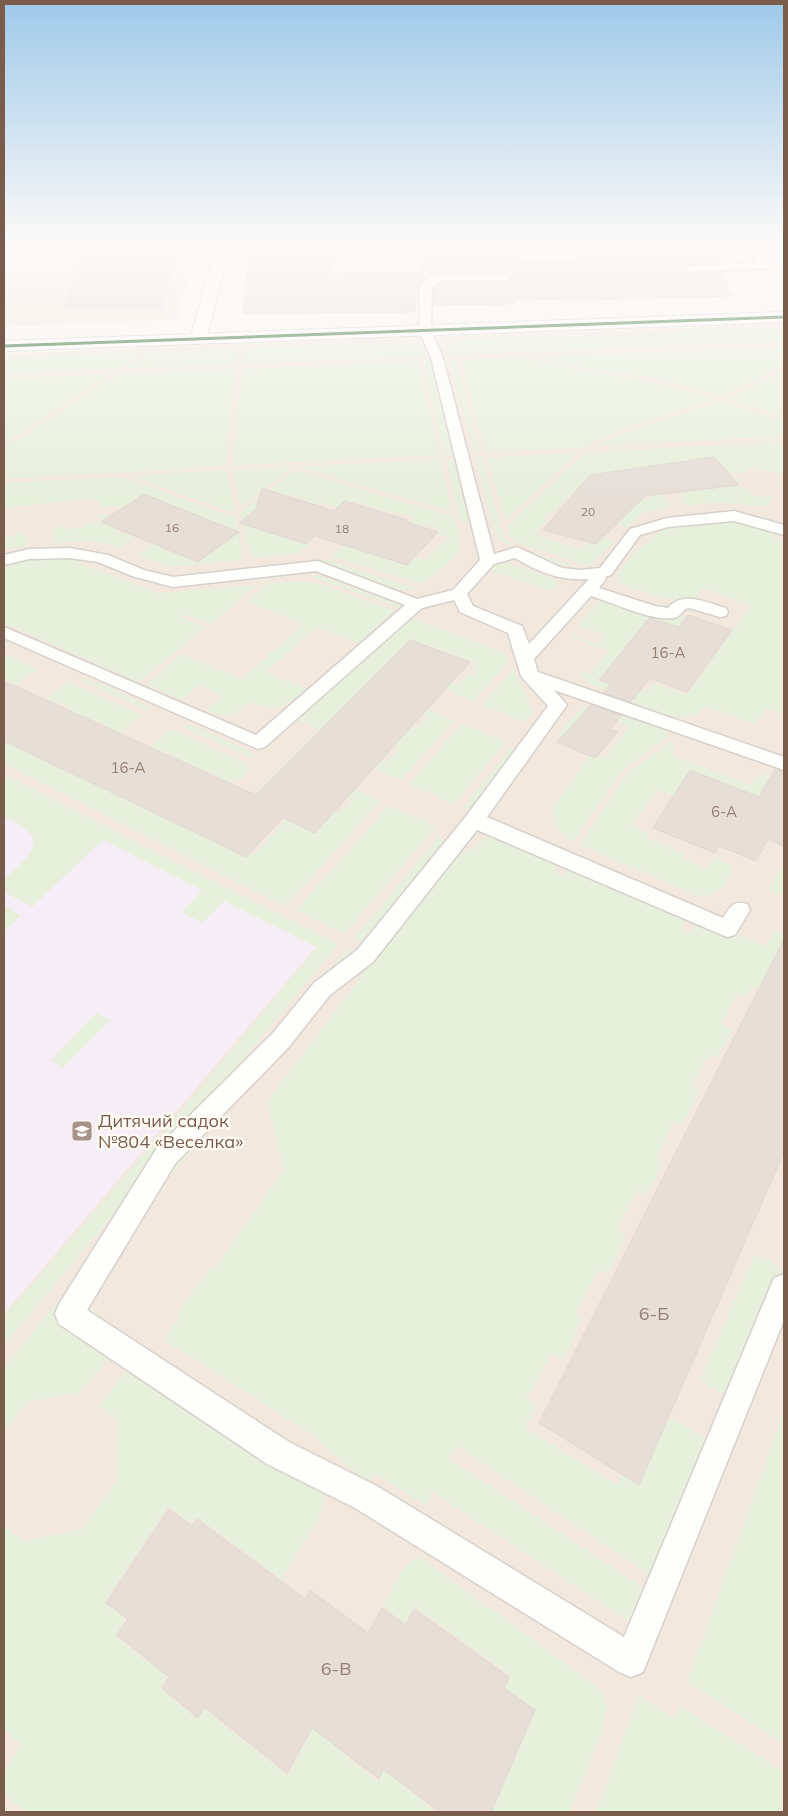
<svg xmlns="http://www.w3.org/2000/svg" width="788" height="1816" font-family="Mulish,sans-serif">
<rect width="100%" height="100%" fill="#f9f5f0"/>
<g fill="#f2e8de">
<path d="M4 240H197L178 319 4 327Z"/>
<path d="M784 324V1812H4V354L231 344Z"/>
</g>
<path fill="#f6eef6" d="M4 779 316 947 4 1314Z"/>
<g fill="#e7f0db">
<path d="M784 327V341L449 355 448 344 465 339Z"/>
<path d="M414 341 423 346 428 356 243 364 244 348Z"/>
<path d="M784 347V365L750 384 720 397 670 381 571 366 534 357Z"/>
<path d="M237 348 236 364 125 369 150 352Z"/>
<path d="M143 352 119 369 4 374V358Z"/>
<path d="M523 357C587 375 652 377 715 399L617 431 584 447 486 452 460 360Z"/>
<path d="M450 360H456L480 452 475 453Z"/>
<path d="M418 361 440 455 233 465 242 369Z"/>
<path d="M423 361H430L452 455H444Z"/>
<path d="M235 369 225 466 4 479V449L117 374Z"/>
<path d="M784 370V417L727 399Z"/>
<path d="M110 374 4 444V379Z"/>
<path d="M721 401 784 421V436L594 446 622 433Z"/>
<path d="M784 442V474L750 467 745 473 717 471 571 494 545 519 548 520 534 534 581 550 593 537 588 533 613 542 589 566 519 543C512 540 507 536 507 528L510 523 585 453Z"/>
<path d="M577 453 506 520 487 458Z"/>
<path d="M476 458H482L503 536C518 552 559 560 581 567L566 566 521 551 500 540 493 524Z"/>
<path d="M440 459 452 511 298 467Z"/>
<path d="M446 459H453L468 521H460Z"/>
<path d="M287 467 290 469 241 507 233 470Z"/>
<path d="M226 470 235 511 232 512 130 476Z"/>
<path d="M295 470 454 517C456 525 462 539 460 548 458 556 428 583 419 583L332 556 357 535 424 560 449 537 436 533 440 529 424 524 420 527 408 523 413 517 399 512 397 514 383 509 382 510 355 501 343 510 319 502 315 505 304 502 306 499 291 494 288 497 307 534 316 537 298 554 251 558 241 512Z"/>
<path d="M121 477 236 518 243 560 171 567 136 555 156 541 171 547 167 551 182 556 186 553 128 509 114 506 99 507 98 499 83 501V499L4 508V483Z"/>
<path d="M732 478 740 479 735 486 749 489 747 493 763 498 766 495 774 497 768 505 764 507 719 502 686 506 680 498 683 497 680 492 718 489 716 487Z"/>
<path d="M662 494 671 506 642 513 627 528 601 520 641 500 654 498 653 495Z"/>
<path d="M98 514 118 516 117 527 114 530 128 536 133 533 138 535 119 548C97 539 79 540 55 544L54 528 66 526 67 530 86 527V524L100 522Z"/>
<path d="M731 520 778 533 773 539 783 542 784 540V714L767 708 755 724 704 706 697 715 682 717 663 714 592 685 584 678 581 671 591 674 608 651 571 637 573 635 598 644 604 635 582 627 580 623C591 609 603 594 623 595L686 617 678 628 652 619 606 677 647 692 654 683 687 695 751 605 703 588 694 599C667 602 642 593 618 582L617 573 634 553 664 529Z"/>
<path d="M24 531V536H27V546L4 549V537L17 535V532Z"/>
<path d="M44 558H68L85 560 80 564 159 593 257 585 211 624 184 614 181 617 205 628 139 682 4 623V569L19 562Z"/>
<path d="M326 559 420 590 400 589 322 563Z"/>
<path d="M505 562 554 579 558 585 554 589 547 590 492 571 491 568 493 563Z"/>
<path d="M316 576H320L400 605 398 607 314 578Z"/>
<path d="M295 581 321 584 394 611 358 643 317 627 266 672 306 689C283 708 279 713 250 702 233 718 227 719 206 710L222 696 199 685 182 700 146 684 182 654 242 679 304 624 246 601 267 584Z"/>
<path d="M409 617 505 653 510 660 473 702 445 689 452 682 459 684 469 673 474 675 477 671 473 668 476 663 426 644 281 787 250 799 319 729 296 719Z"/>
<path d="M4 654 38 669 12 688 5 684 10 681 4 678Z"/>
<path d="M513 669 534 711 523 722 482 705Z"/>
<path d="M78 679C97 678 132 699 151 707L148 711Z"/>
<path d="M67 682 142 715 117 737 105 732 110 727 96 720 91 724 63 712 69 707 53 700 47 705 42 703Z"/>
<path d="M593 706C608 707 661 725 670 735L623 770 573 841C558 835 550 821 554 806L591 753 606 758 629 726 617 721 614 725 587 714 568 739 558 735 581 708Z"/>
<path d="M425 709 454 721 401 780 372 768 380 759 387 762 398 749 392 746 411 726 417 728 428 717 421 714Z"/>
<path d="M462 724 506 742 454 804 409 784Z"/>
<path d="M191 725 250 751 256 756 252 758 180 726Z"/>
<path d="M171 729 243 762 249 766V770L239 781 235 779 226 788 217 783 222 778 205 770 199 775 171 762 176 757 159 749 154 754 147 750Z"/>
<path d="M4 737 254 855 296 810H331L339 813 351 801 346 796 352 788 380 801 286 906 4 764Z"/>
<path d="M672 741 674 747 672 755 750 785C756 773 772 773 784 776V812L767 805 675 797 657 790 631 825 649 834 647 838 685 854 682 857 706 869 714 858 731 865V867L733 868C723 887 722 896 698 896L580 845 626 774Z"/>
<path d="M512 747 515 756 472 811 463 807Z"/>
<path d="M4 775 339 944 4 1346V1317L196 1094 317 947 224 901 202 923 182 912 202 890 103 840 32 907 4 892V879C15 869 48 845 25 829 19 824 11 821 4 817Z"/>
<path d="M389 806 426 821 435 828 344 934 296 910Z"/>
<path d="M500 834 563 857 554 872 563 876 572 863 690 912 681 929 690 934 700 918 766 947 775 930 784 934V1000L753 986 745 998 737 995 722 1024 732 1030 717 1058 708 1055 692 1087 700 1091 683 1124 675 1120 656 1157 663 1163 647 1195 637 1190 617 1229 626 1236 608 1274 598 1270 576 1312 583 1318 564 1360 551 1354 527 1399 536 1407 525 1428 618 1485 628 1461 660 1418 668 1424 671 1418 708 1440 650 1575 457 1446 449 1459 646 1590 640 1629 433 1492 426 1506 375 1474 369 1485 311 1434 164 1340 178 1320 179 1313 185 1301 212 1266 215 1268 284 1169 267 1101 452 857 470 851 481 840Z"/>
<path d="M440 835 441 844 435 855 362 943 354 939Z"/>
<path d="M781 869 784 870V897L769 891Z"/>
<path d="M4 905 21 915 4 931Z"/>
<path d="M348 948 355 952 73 1295 127 1336 81 1392 28 1402 4 1431V1367Z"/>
<path d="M97 1013 110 1020 63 1068 51 1060Z"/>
<path d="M754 1255C765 1260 782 1263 784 1276L733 1401 700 1380Z"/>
<path d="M145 1348 298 1461 322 1488 324 1496 319 1517 282 1579 197 1517 192 1523 168 1507 104 1603 126 1619 115 1636 146 1662 160 1647 178 1661 160 1688 198 1720 204 1709 288 1776 315 1725 341 1743 337 1749 378 1781 393 1753 412 1769 405 1787 435 1812H25L4 1793V1772L21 1744 4 1729V1526L24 1541 82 1529 116 1482 118 1420 99 1406Z"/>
<path d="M784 1411V1744L687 1682Z"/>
<path d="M419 1556 592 1683C598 1689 604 1694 606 1702 612 1717 577 1793 570 1812H492L536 1710 505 1688 511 1676 414 1606 405 1623 383 1606C392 1590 401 1564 419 1556Z"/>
<path d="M639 1695 675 1719 680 1706 784 1772V1812H596Z"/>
</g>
<g fill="#e6ded7" stroke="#e2d8d2">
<path d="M91 240H182L162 307 64 308Z"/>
<path d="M646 248H710L717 263 692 264 684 270 692 274 721 272 732 296 589 300 515 299 516 304 433 305 434 287 441 283H504L512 279 504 273H440L428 276 419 284 415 312 243 314 249 249 336 250 332 273 422 272V249H511L514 261H579L578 254 649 255Z"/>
<path d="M714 457 739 485 645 496 596 544 543 530 590 475Z"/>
<path d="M262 488 334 511 344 501 408 520 406 522 438 532 407 565 315 536 306 544 239 523 256 509Z"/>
<path d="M144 494 239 532 198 562 101 522Z"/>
<path d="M688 615 732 630 687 692 650 678 631 702 603 693 611 684 599 680 649 618 679 627Z"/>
<path d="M410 640 470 662 315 833 283 818 246 857 4 741V681L256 795Z"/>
<path d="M591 705 621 715 611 729 618 732 595 758 557 742Z"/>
<path d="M775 769 784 772V846L768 839 756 861 719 846 715 853 653 828 690 770 759 797Z"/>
<path d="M784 939V1152L639 1485 539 1423Z"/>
<path d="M169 1509 192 1526 197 1519 305 1599 310 1590 368 1633 382 1608 406 1625 414 1609 509 1677 504 1688 535 1710 491 1812H440L383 1769 379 1779 312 1728 287 1773 204 1707 198 1718 162 1688 169 1677 117 1635 128 1619 106 1603Z"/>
</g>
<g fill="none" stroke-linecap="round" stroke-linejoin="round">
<g stroke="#d7d1cb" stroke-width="3">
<g id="service">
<path d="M746 240H756L771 266 769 268 692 272 686 269 692 266 758 263Z"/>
<path d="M440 275H504L510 278 504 281H440L432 286 431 330 443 358 494 554 517 547 562 568 580 570 600 568 630 529 667 518 734 511 784 525V535L734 521 668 527 640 535 611 575 605 577 606 579 599 588 655 606 668 608C683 590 707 603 726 608L728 612 726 616 720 617 689 608C682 609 681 617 674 618 650 621 614 603 591 596L534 659 538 672 784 757V770L554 690 567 705 487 817 723 918C730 907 733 900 747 904L750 910 735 935 727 937 477 830 373 962 330 995 288 1048 175 1164 87 1310 289 1442 377 1486 624 1637 774 1278 784 1274V1320L643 1672 631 1677 619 1672 355 1508 267 1464 59 1324 55 1314 59 1304 157 1148 272 1034 314 983 357 950 467 815 548 706 521 676 508 633 460 612 454 600 422 608 265 747 258 749 4 638V627L256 735 405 605 316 571 173 587 132 576 98 562 70 558 29 559 4 565V555L29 549 70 548 108 555 144 570 173 577 318 561 417 599 453 590 480 560 431 358 419 330 420 285 428 278ZM515 558C538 572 561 581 589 579L529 644 522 626 473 606 467 594 494 564Z"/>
</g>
</g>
<g stroke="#d7d1cb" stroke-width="2">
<path id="minor" d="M218 240H232L206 339 204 342H192L190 339Z"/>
</g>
<g stroke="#d7d1cb" stroke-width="2">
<path id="tertiary" d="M784 312V322L4 351V341Z"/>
</g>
<use href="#service" fill="#fefefd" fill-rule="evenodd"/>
<use href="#minor" fill="#fefefd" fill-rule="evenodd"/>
<use href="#tertiary" fill="#fefefd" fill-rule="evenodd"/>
<g stroke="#fffaf3" stroke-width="5">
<path id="cycleway" d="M4 346 784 317"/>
</g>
<use href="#cycleway" stroke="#1b5e20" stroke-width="3"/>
</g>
<linearGradient id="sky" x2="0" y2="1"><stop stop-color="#9ec9e9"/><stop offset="0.49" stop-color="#fcfaf8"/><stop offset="1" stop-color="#fcfaf8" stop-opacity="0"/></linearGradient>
<rect width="788" height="494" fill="url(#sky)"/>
<defs>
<g id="school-square" transform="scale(1.125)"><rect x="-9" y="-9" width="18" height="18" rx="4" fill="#a69286" stroke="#fffaf3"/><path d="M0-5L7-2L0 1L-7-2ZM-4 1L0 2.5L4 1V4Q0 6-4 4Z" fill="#fff"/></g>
</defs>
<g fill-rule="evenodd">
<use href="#school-square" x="82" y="1131"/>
</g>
<g text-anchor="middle" stroke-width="5" stroke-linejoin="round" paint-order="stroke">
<g font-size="12" fill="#977e72">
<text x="588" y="516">20</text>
<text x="172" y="532">16</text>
<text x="342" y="533">18</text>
</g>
<g font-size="15" fill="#977e72">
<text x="668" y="658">16-А</text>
<text x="128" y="773">16-А</text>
<text x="724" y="817">6-А</text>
</g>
<g font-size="18" fill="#7a5c4d" stroke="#fffaf3" text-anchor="start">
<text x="98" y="1127">Дитячий садок<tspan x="98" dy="21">№804 «Веселка»</tspan></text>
</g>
<g font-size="18" fill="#977e72">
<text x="654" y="1320">6-Б</text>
<text x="336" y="1675">6-В</text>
</g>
</g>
<rect width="788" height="1816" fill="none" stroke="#7a5c4d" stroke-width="10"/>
</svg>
